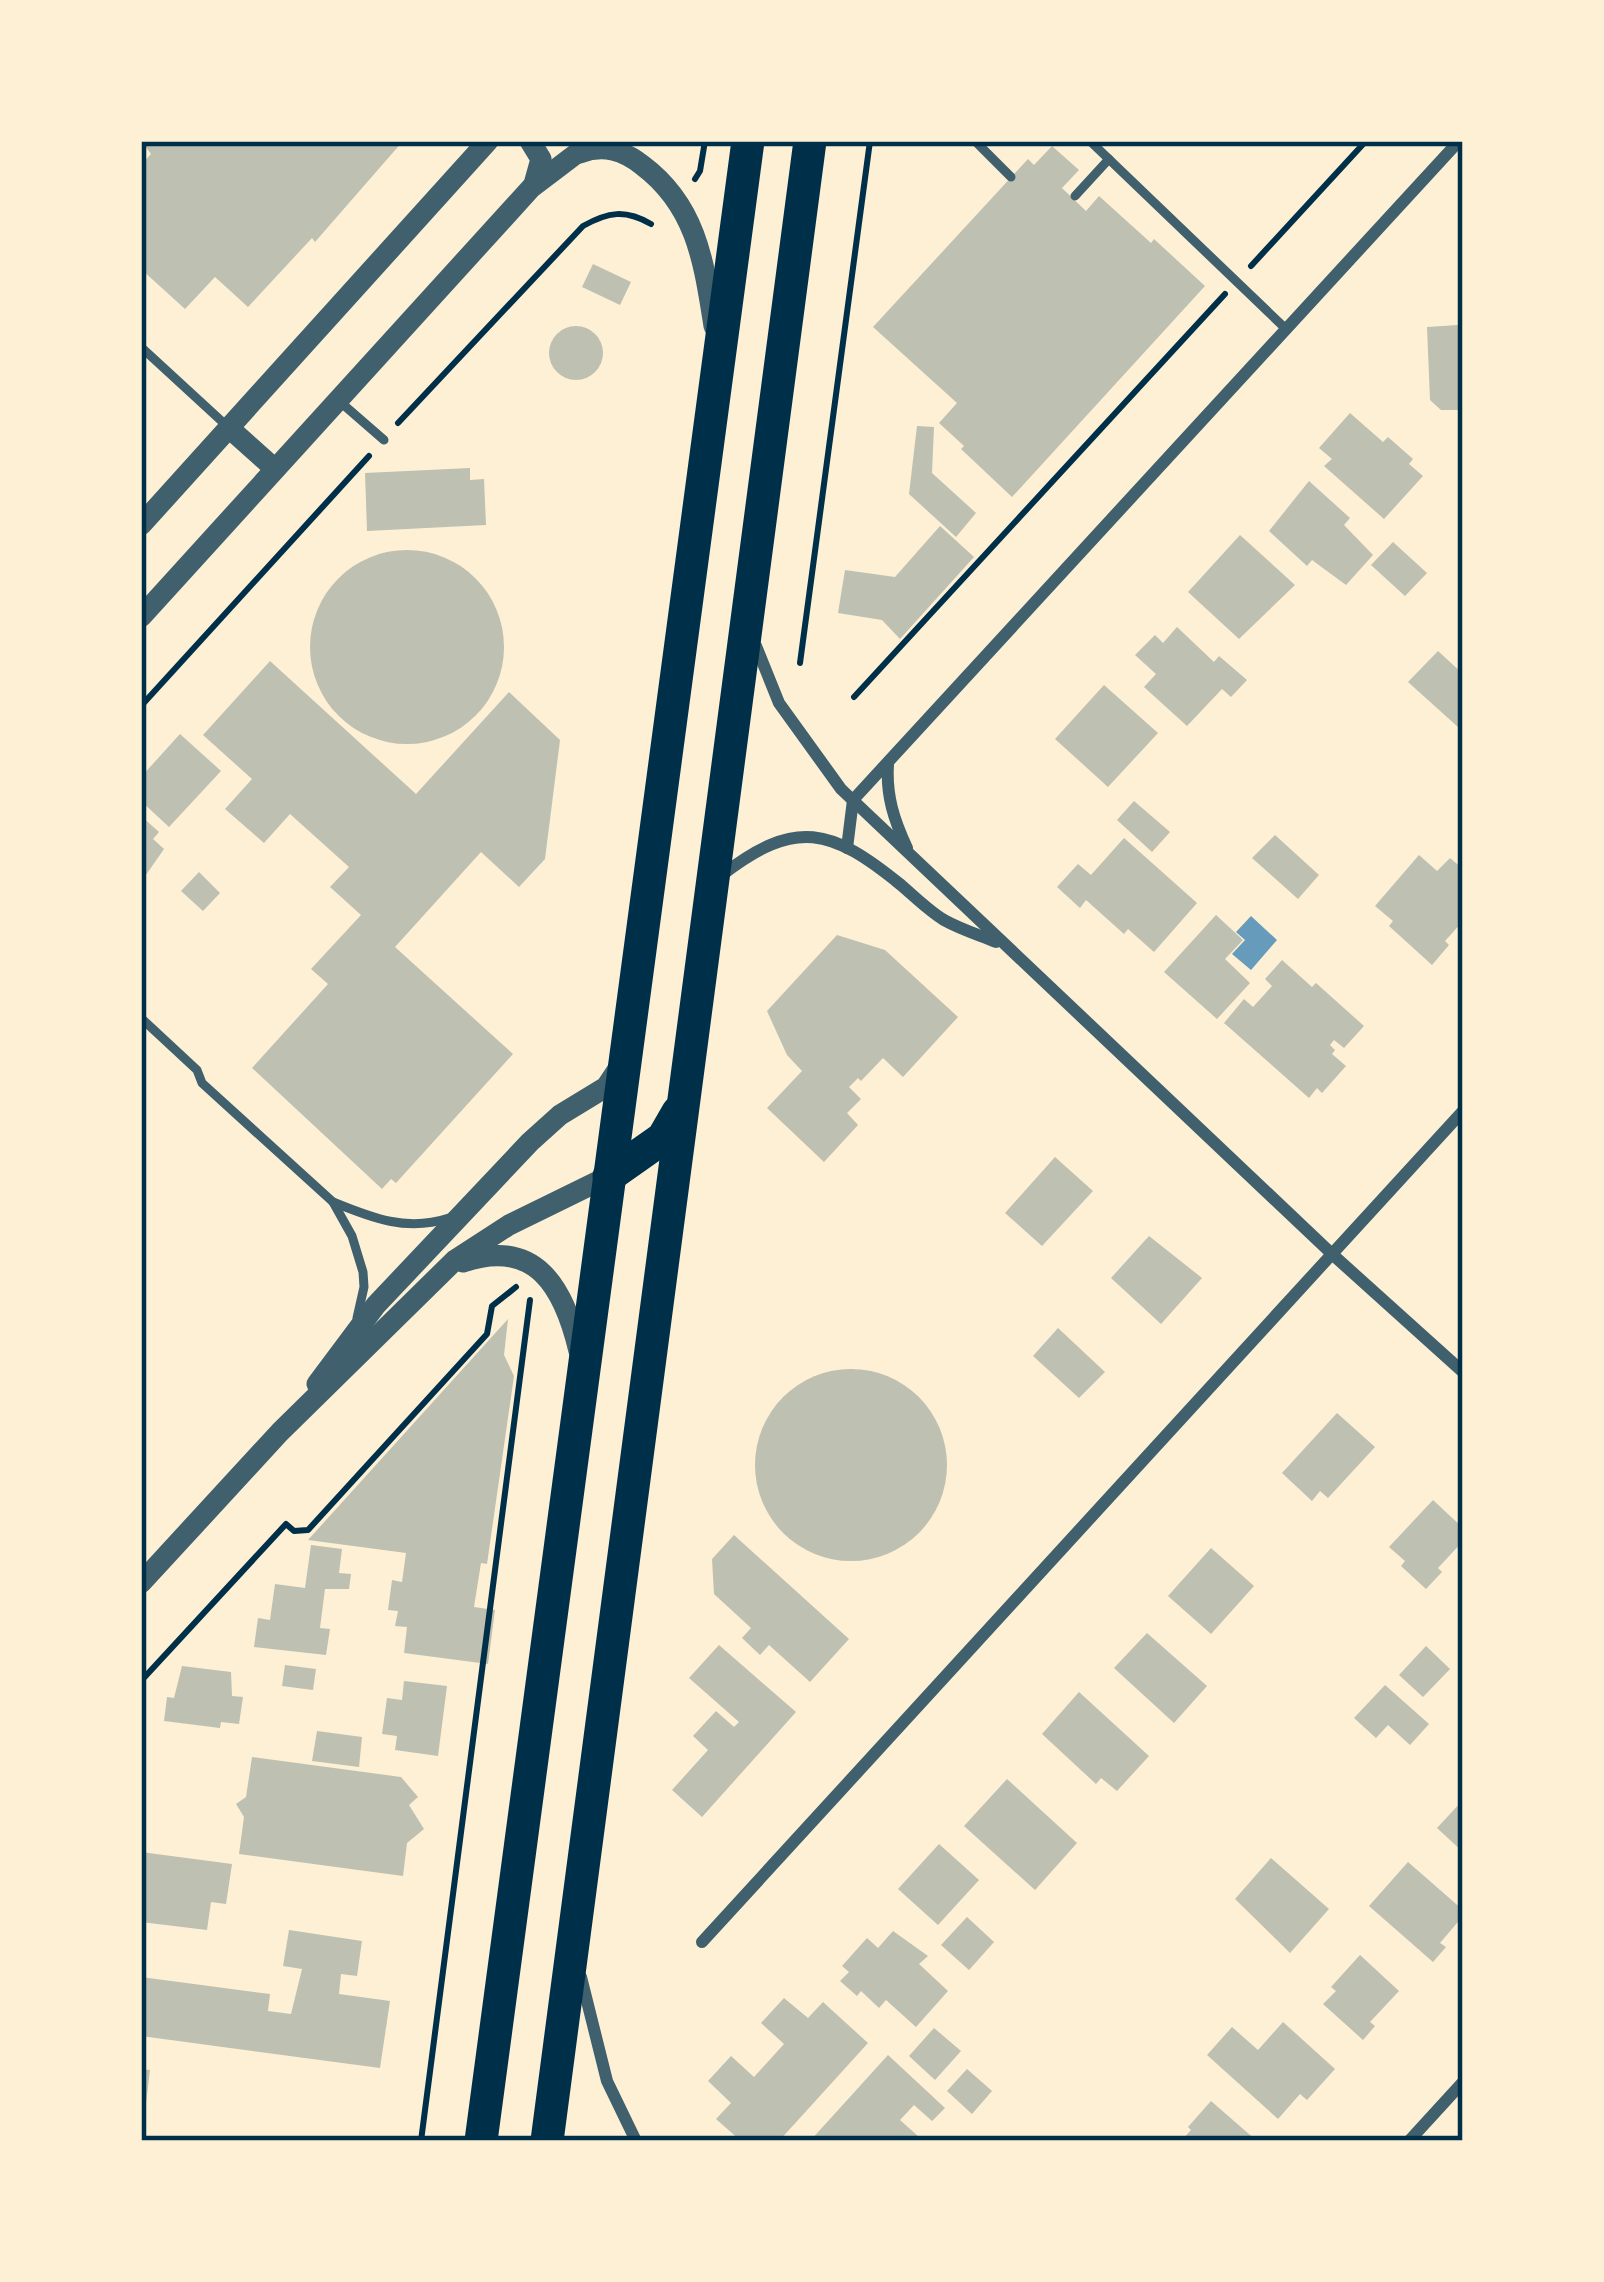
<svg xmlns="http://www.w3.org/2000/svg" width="1604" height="2282" font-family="'Noto Serif',serif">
<rect width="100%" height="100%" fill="#fdf0d5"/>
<path fill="#669bbc" d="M1251 916 1277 940 1251 970 1232 954 1245 940 1236 932Z"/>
<g fill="#bec0b2">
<path d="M141 141H403L315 242 312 238 248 307 215 277 185 309 141 269V165L151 154Z"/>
<path d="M1052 146 1079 170 1062 188 1086 211 1099 196 1151 243 1154 239 1205 286 1012 497 961 449 964 446 939 423 957 403 873 327 1028 159 1034 165Z"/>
<path d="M593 264 631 282 620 305 582 287Z"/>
<path d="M1458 325 1463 410H1441L1430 400 1427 327Z"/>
<circle cx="576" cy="353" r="27"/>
<path d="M1350 413 1383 442 1388 437 1413 459 1409 464 1423 476 1384 519 1324 466 1332 459 1319 448Z"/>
<path d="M917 426 934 427 932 473 976 513 956 537 909 494Z"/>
<path d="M470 468V480L484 479 486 525 367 531 365 473Z"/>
<path d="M1309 481 1350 518 1344 525 1373 555 1346 585 1312 560 1307 566 1269 531Z"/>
<path d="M940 526 974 557 900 639 882 620 838 613 845 570 895 577Z"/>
<path d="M1240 535 1295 585 1239 639 1188 592Z"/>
<path d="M1393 542 1427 573 1405 596 1371 565Z"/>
<circle cx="407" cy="647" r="97"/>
<path d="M1177 627 1214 662 1219 656 1247 680 1231 697 1222 689 1187 726 1144 687 1156 674 1135 655 1155 635 1163 643Z"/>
<path d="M1438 651 1463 674V721L1458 727 1408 682Z"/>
<path d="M270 661 416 794 509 692 560 740 545 859 519 887 481 852 395 947 513 1054 396 1183 391 1179 382 1189 252 1068 328 984 311 969 361 915 330 887 349 867 290 814 264 843 225 809 252 779 203 735Z"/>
<path d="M1104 685 1158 733 1108 787 1055 739Z"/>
<path d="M180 734 221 771 169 827 141 801V777Z"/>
<path d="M1134 801 1170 832 1152 852 1117 820Z"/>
<path d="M141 816 159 832 153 839 164 849 141 882Z"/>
<path d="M1275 835 1319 875 1298 899 1252 858Z"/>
<path d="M1124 838 1197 903 1154 952 1128 929 1124 934 1086 900 1080 908 1057 887 1078 864 1091 875Z"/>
<path d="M1419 855 1437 871 1450 858 1463 869V921L1445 941 1449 945 1432 965 1389 926 1393 921 1375 906Z"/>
<path d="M199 872 220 893 203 911 181 891Z"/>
<path d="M1216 915 1243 940 1225 959 1250 983 1217 1019 1164 972Z"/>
<path d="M837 935 885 950 958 1017 903 1077 883 1058 861 1081 858 1078 849 1087 861 1099 847 1113 858 1125 824 1162 767 1108 802 1071 787 1055 767 1011Z"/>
<path d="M1282 960 1312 987 1316 983 1364 1026 1344 1048 1334 1040 1330 1045 1335 1050 1332 1054 1346 1066 1322 1093 1317 1088 1309 1098 1224 1023 1244 999 1253 1007 1272 986 1265 979Z"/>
<path d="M1055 1157 1093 1191 1042 1246 1005 1213Z"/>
<path d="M1149 1236 1202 1278 1161 1324 1111 1278Z"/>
<path d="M508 1319 504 1355 514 1376 487 1564 481 1563 474 1607 495 1610 488 1664 404 1653 407 1627 395 1626 398 1611 388 1610 392 1580 402 1582 406 1553 308 1540Z"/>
<path d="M1058 1328 1105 1372 1079 1398 1033 1356Z"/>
<circle cx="851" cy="1465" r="96"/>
<path d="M1337 1413 1375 1447 1328 1498 1320 1491 1312 1501 1282 1473Z"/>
<path d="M1433 1500 1463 1528V1541L1438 1568 1442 1572 1426 1589 1401 1566 1405 1561 1389 1547Z"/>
<path d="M734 1535 849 1639 810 1682 769 1645 760 1655 742 1638 751 1628 714 1594 712 1559Z"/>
<path d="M311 1545 342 1549 339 1573 351 1574 349 1589H325L320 1628 330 1629 326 1655 254 1647 258 1618 270 1620 275 1584 305 1588Z"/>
<path d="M1211 1548 1254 1586 1211 1634 1168 1596Z"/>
<path d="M1147 1633 1207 1686 1174 1723 1114 1668Z"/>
<path d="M719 1645 796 1712 702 1817 672 1790 708 1750 693 1736 716 1711 734 1727 739 1722 689 1678Z"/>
<path d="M1426 1646 1450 1669 1423 1697 1399 1675Z"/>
<path d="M285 1665 316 1669 313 1690 282 1686Z"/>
<path d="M182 1666 231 1672 232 1696 243 1697 239 1724 221 1722 220 1728 164 1721 167 1697 174 1698Z"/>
<path d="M404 1681 447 1686 438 1756 395 1750 397 1736 382 1734 387 1698 402 1700Z"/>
<path d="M1385 1685 1429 1724 1410 1745 1388 1725 1376 1738 1354 1718Z"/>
<path d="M1079 1692 1149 1756 1117 1791 1101 1778 1096 1784 1042 1734Z"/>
<path d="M317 1731 362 1737 359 1767 312 1761Z"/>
<path d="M252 1757 401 1777 418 1797 409 1805 424 1829 407 1843 403 1876 239 1854 244 1817 236 1804 246 1797Z"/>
<path d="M1007 1779 1077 1843 1035 1890 964 1826Z"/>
<path d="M1463 1800V1852L1437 1828Z"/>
<path d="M939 1844 979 1880 938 1925 898 1889Z"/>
<path d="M141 1852 232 1864 226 1904 211 1902 207 1930 141 1922Z"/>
<path d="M1271 1858 1329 1909 1290 1953 1235 1899Z"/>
<path d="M1408 1862 1463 1910V1916L1440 1943 1446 1947 1433 1962 1369 1906Z"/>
<path d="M967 1917 994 1942 969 1970 941 1945Z"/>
<path d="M289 1930 362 1941 357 1976 341 1974 339 1994 390 2001 380 2068 141 2036V1977L270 1994 268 2011 291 2014 302 1969 283 1966Z"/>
<path d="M893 1931 928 1956 919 1964 948 1991 916 2027 886 2000 879 2008 861 1991 857 1996 840 1981 849 1972 842 1966 867 1938 878 1948Z"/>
<path d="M1360 1955 1399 1991 1370 2022 1375 2026 1363 2040 1323 2004 1336 1991 1331 1987Z"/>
<path d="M784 1998 808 2018 823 2002 868 2043 779 2141H741L716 2119 731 2103 708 2081 731 2056 754 2077 784 2044 761 2023Z"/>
<path d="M1283 2022 1335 2069 1307 2100 1300 2094 1278 2119 1207 2055 1232 2027 1258 2050Z"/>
<path d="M934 2028 961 2051 935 2080 909 2056Z"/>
<path d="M888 2055 945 2108 932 2121 914 2105 900 2120 919 2137 915 2141H810Z"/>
<path d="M141 2069 150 2070 144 2120H141Z"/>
<path d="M967 2069 992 2091 972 2114 947 2091Z"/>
<path d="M1211 2101 1257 2141H1181L1191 2130 1188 2127Z"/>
</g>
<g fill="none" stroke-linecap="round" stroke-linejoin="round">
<g stroke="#003049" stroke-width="6">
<path d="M695 179 700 171 705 141"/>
<path d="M1251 266 1366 141"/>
<path d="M398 423 583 226C608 212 625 209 651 224"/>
<path d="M800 663 870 141"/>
<path d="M854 697 1225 294"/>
<path d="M141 706 369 456"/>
<path d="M141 1681 286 1524 294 1531 308 1530 487 1334 492 1306 516 1287"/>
<path d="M421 2141 530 1300"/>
</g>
<g stroke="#3f606c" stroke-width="9">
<path d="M975 141 1011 177"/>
<path d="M1090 141 1286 329"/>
<path d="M1075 196 1109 159"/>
<path d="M141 347 228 427"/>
<path d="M338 400 384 440"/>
<path d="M141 1018 197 1070 202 1083 333 1202 352 1236 363 1272 364 1287 357 1318"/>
<path d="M333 1202C372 1218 407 1232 449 1218"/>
</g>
<g stroke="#3f606c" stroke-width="12">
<path d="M756 646 779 703 841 789 1332 1254 1463 1372"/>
<path d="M888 765C886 796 894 820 907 848"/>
<path d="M847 848 853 800 1459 141"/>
<path d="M722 875C796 818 831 828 901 885 915 897 929 911 944 920 960 929 979 935 996 942"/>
<path d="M702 1942 1463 1111"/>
<path d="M581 1977 607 2081 636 2141"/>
<path d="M1409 2141 1463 2082"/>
</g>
<g stroke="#3f606c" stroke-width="21">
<path d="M530 141 541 159 534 184"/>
<path d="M580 153C603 144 623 150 642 165 697 206 704 263 714 326"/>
<path d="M228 427 275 469"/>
<path d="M141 525 488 141"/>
<path d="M141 617 531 188 593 141"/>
<path d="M463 1262C536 1237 564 1288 579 1351"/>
<path d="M317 1384 376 1305 530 1142 560 1115 606 1087 620 1066"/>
<path d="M141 1583 280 1432 455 1260 509 1225 609 1176"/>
</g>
<g stroke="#003049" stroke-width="33">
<path d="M609 1176 663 1138 678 1112"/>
<path d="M481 2141 748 141"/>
<path d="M547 2141 810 141"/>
</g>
</g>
<rect width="1604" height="2282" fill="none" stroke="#fdf0d5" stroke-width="288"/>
<rect x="144" y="144" width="1316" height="1994" fill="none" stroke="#003049" stroke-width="4.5"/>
</svg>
